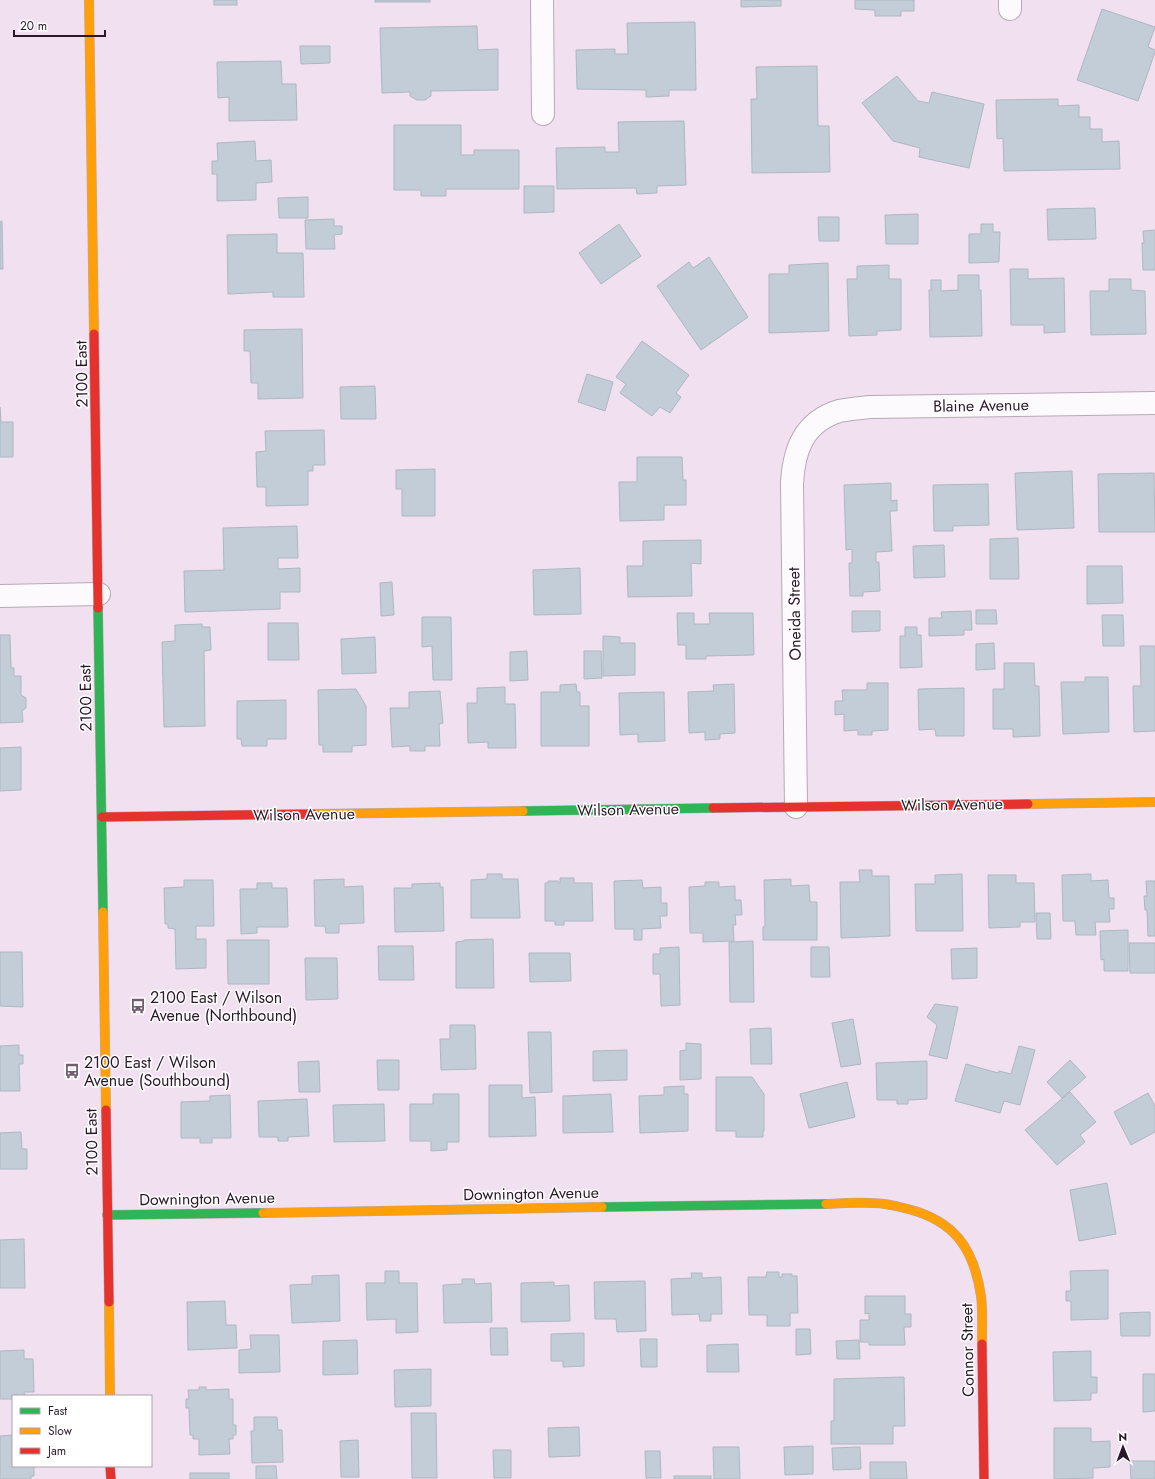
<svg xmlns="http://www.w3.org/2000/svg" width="1155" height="1479" font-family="Jost,sans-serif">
<rect width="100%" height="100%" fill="#f1e0f0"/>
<g fill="#c3cdd7" stroke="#adb8c2">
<rect x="214" y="0" width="23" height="5"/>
<rect x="375" y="0" width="55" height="2"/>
<path d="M741 0H781V6L741 7Z"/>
<path d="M855 0H914V11H901V16H875V10L855 9Z"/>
<path d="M1102 9 1155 27 1148 47 1155 50V52L1138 101 1077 80Z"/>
<path d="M695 22 696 90H669V96L646 97V90L577 89 576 50 615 49V54H628L627 23Z"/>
<path d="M477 26 478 50 498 49V90L431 91V96L425 100H417L410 96V92L382 93 380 28Z"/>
<path d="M300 46H330V63L301 64Z"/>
<path d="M281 61 282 84H296L297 120 229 121V97L218 98 217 62Z"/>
<path d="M817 66 818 126H829L830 172 752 173 751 99H757L756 67Z"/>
<path d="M897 76 918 101 929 103 932 92 984 104 969 168 919 157 920 148 893 141 862 103Z"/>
<path d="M1058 99V106L1079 105V117H1090V129H1102V142L1119 141 1120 169 1004 171 1003 138 997 139 996 100Z"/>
<path d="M684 121 686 185 657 186V193L637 194 636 188 557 189 556 148 605 147V152H619L618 122Z"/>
<path d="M394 125H461V155H474V150H519V189H446V196H421V190H394Z"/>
<path d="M255 141 256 161 271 160 272 182 256 183V200L217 201V174H212V161H218L217 143Z"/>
<path d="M524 186H554V212L524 213Z"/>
<path d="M308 197V218H279L278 198Z"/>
<path d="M1095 208 1096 239 1048 240 1047 209Z"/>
<path d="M918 214V244H886L885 215Z"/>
<path d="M818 217H839V241H819Z"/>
<path d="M334 219V226H342V234L334 235 335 249H306L305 220Z"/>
<path d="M2 221 3 269H0V222Z"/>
<path d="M619 224 641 256 601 284 579 253Z"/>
<path d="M981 224H993V232H1000L999 262 969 263V234H981Z"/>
<path d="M1155 230V270H1143L1142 243H1144L1143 231Z"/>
<path d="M277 234V253H303L304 297H273V292L228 294 227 235Z"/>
<path d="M709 257 748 317 701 350 657 286 689 262 693 268Z"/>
<path d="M828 263 829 331 769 333V274H789V265Z"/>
<path d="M889 265V279H901V330L877 331V335L849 336 847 279H857V266Z"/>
<path d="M1010 269H1028V279L1064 278 1065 332 1044 333V325H1011Z"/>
<path d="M958 275H979V290H981L982 336 930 337 929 290H931V280H941V291L958 290Z"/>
<path d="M1109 279H1131V290L1145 291 1146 334 1091 335 1090 291H1109Z"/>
<path d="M302 329 303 398 258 399V383H251L250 351H244V330Z"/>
<path d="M642 341 689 375 676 393 681 397 670 413 660 407 652 416 620 393 626 384 616 377Z"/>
<path d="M587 374 613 382 605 411 578 402Z"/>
<path d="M375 386 376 419H341L340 387Z"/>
<path d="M0 407 1 422H13V457H0Z"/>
<path d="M324 430 325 465H313V471H308V505L266 506V487H257L256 452 266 451 265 431Z"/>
<path d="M637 457H682L683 480H686V505H664V520L620 521 619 482H637Z"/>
<path d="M435 469V516H402V489H396V470Z"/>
<path d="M1072 471 1074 528 1017 530 1015 473Z"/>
<path d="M1154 473 1155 532H1099L1098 474Z"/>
<path d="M891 483V501L897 500V511H890L892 551 876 552V562H879L880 591 863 592V596H850L849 563H852V549L846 550 844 485Z"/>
<path d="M988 484 989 525 953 526V531H934L933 485Z"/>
<path d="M297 526 298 558H278V569L300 568V592H280V609L185 612 184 571 224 570 223 528Z"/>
<path d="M1018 538 1019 579H990V539Z"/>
<path d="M701 540V564L691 563 692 596 628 597 627 566H643V541Z"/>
<path d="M944 545 945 577 914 578 913 546Z"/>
<path d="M1087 566H1122L1123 603 1087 604Z"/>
<path d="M580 568 581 614 534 615 533 570Z"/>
<path d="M392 582 394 615 381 616 380 583Z"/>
<path d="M976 610H996L997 624H976Z"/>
<path d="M852 611H880V631L852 632Z"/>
<path d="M971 611 972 630H964V635L929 636V618H942L941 612Z"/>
<path d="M677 613H694V624H710L709 613H753L754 655 706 656V659H686V645H678Z"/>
<path d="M1102 615H1123L1124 646H1103Z"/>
<path d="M422 617H451L452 680H433L432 646 422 647Z"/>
<path d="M268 623H298L299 660H268Z"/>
<path d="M202 624V627H210L211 650 204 651 205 726 164 727 162 642 175 641V625Z"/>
<path d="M905 627H917V635H921L922 667 900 668V636H905Z"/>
<path d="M0 635H10L11 668H14V676H21V695L26 698V708L22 711 23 722 0 723Z"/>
<path d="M603 636 620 637V643H635V675L603 676Z"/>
<path d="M375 637 376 673 342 674 341 639Z"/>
<path d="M994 643 995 669 976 670V644Z"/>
<path d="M1140 646H1155V731L1134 732 1133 686H1141Z"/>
<path d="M527 651 528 680 510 681V652Z"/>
<path d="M584 651H601L602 678 584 679Z"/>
<path d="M1004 663H1034L1035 686H1039L1040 736 1013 737V729H993V689H1004Z"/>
<path d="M1085 677H1108L1109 732 1063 734 1061 682H1085Z"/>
<path d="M867 683H888V730L872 731V735H858V730L844 731V714L835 715V701H843L842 690H867Z"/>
<path d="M576 684 577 692H580V706H589V746H541V692H560V685Z"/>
<path d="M734 684 735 733 720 734V739L705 740V732L689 733 688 692 714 691 713 685Z"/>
<path d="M505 687V704H515L516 748H488V742L468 743 467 703H477V688Z"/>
<path d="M964 688V736H936L935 729 919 730 918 689Z"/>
<path d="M356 689 366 706V745L352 746V752H323V745H319L318 690Z"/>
<path d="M440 691 443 723 439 724 440 746H425V751H410V746L392 747 390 708H409V692Z"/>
<path d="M664 692 665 741 638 742V734L620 735 619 693Z"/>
<path d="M286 700V739H267V746H242L241 739H237V701Z"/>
<path d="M21 747V790L0 791V748Z"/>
<path d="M859 870H872V876H889L890 936 841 938 840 882H860Z"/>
<path d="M487 874H502V879H518L520 918H471V880L487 879Z"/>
<path d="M962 874 963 931H916L915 884H935V875Z"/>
<path d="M1091 874V881L1108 880 1109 898H1114V909H1109L1110 922H1095L1096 935H1076L1075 921H1063L1062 875Z"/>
<path d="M988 875H1016V883H1034L1035 922H1020V927L989 928Z"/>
<path d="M560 878H574V883H592L593 921H564V925H555V921H545V883H548V881H558V883H560Z"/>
<path d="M344 879V887L363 886 364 923 339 924V933H326L325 926H315L314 880Z"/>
<path d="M791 879V886L809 885 810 902H817V940H763V927L765 926 764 880Z"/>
<path d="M184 880H213L214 926H196V939H206V968L176 969 175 929 168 928V924H165L164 888 184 887Z"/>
<path d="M642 880 643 888 661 887V903H667V916H660L661 928 642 929V940H634V929H615L614 881Z"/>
<path d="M1146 881H1155V936H1148L1147 910H1145L1144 896H1147Z"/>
<path d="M705 882H719V887L735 886V900H741L742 915H735L736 925H733L734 941 703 942V933H690L689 887 705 886Z"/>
<path d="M257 883H272V888H287L288 927H257V933L241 934 240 889H257Z"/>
<path d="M440 883V887H443L444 931 395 932 394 888H412V884Z"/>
<path d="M1036 913H1050L1051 939H1037Z"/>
<path d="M1128 930V971H1104V959L1101 960 1100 931Z"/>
<path d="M493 939 494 988H456V942L464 941V940Z"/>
<path d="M227 940H269V984H228Z"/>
<path d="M753 941 754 1002H730L729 942Z"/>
<path d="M1129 943H1155V973H1130Z"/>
<path d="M378 946H413L414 980H379Z"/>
<path d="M679 947 680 1005 661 1006 660 974H653V954H660V948Z"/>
<path d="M811 947H829L830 977H811Z"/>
<path d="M977 948V978L952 979 951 949Z"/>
<path d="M0 952H22L23 1007 0 1006Z"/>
<path d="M529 953H570L571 981 530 982Z"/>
<path d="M305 958H337L338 999 306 1000Z"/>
<path d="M935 1004 958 1007 947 1059 929 1055 937 1025 927 1017Z"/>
<path d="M853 1019 861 1064 841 1067 832 1023Z"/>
<path d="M450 1025H475L476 1069 441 1070 440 1039H450Z"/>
<path d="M771 1028 772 1064H751L750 1029Z"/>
<path d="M528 1032H551L552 1092 530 1093Z"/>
<path d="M686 1043 701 1044V1079L680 1080V1051L686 1050Z"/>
<path d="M19 1045V1055H23V1064H19L20 1091H0V1046Z"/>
<path d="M1019 1046 1035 1050 1020 1105 1004 1101 1000 1113 955 1101 966 1064 998 1073 999 1071 1011 1074Z"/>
<path d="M627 1050V1080L593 1081V1051Z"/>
<path d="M377 1060H399V1090H378Z"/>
<path d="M1070 1060 1086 1077 1062 1098 1047 1082Z"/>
<path d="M319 1061 320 1092H299L298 1062Z"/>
<path d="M927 1061V1099L908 1100V1104H897V1100H877L876 1063Z"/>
<path d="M716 1077H752L764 1094V1131H763V1137H736V1131H716Z"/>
<path d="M847 1082 855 1117 809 1128 800 1094Z"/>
<path d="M489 1085H522V1098L535 1097 536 1136 489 1137Z"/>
<path d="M684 1086V1094H688V1131L640 1133 639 1096 664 1095V1087Z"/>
<path d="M1070 1092 1096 1122 1080 1135 1085 1142 1057 1165 1025 1130Z"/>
<path d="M1148 1093 1155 1106V1132L1131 1145 1114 1112Z"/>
<path d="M433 1094H459V1142H447V1150L431 1151V1141H410V1104H433Z"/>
<path d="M611 1094 613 1132 563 1133V1096Z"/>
<path d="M230 1095 231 1138H212V1143H200V1138H181V1102L210 1101V1096Z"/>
<path d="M307 1099 309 1136 288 1137V1141H278V1137H259L258 1101Z"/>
<path d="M384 1104 385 1141 334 1142 333 1105Z"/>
<path d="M21 1132 22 1149H27V1169H0V1133Z"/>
<path d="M1107 1183 1116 1234 1079 1241 1070 1190Z"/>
<path d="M24 1239 25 1288H0V1240Z"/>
<path d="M1108 1270V1319L1071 1320V1301H1066V1291H1071L1070 1271Z"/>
<path d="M385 1271H399V1283H417L418 1332 396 1333V1319L367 1320 366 1283H385Z"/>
<path d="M767 1272H779V1277H782V1274H792V1276H797L798 1313H790V1326H767V1315H749L748 1277H766Z"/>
<path d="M691 1273H702V1278L721 1277 722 1314H711V1321H700L699 1314 672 1315 671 1279 692 1278Z"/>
<path d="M339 1275 340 1321 292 1323 290 1285 312 1284V1276Z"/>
<path d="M462 1279H474L475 1284 491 1283 492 1322 444 1323 443 1285 462 1284Z"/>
<path d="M645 1281 646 1331 617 1332 616 1319H595L594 1282Z"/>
<path d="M554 1282V1286L569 1285 570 1321 521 1322V1283Z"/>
<path d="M865 1296H905V1314H911V1327H904L905 1345H869V1342H860V1320H869V1313L865 1314Z"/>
<path d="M225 1301 226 1325H236L237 1348 188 1350 187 1302Z"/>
<path d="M1150 1312V1336H1121L1120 1313Z"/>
<path d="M490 1328H507L508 1355H491Z"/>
<path d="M796 1329H810L811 1354 796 1355Z"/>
<path d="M584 1333V1366L563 1367V1361H551V1334Z"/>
<path d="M250 1335H279L280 1372 239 1373V1350L251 1349Z"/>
<path d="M640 1339H657V1367H641Z"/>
<path d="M357 1340 358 1374 323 1375V1341Z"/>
<path d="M859 1340 860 1359H837L836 1341Z"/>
<path d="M738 1344 739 1372H707V1345Z"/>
<path d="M24 1350V1359H33L34 1392H24L25 1396H13V1399H0V1351Z"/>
<path d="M1091 1351V1377H1097V1393H1091V1400L1054 1401 1053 1352Z"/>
<path d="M431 1369V1406L395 1407 394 1370Z"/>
<path d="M1143 1374H1155V1411L1143 1412Z"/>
<path d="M904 1377 905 1426H893V1444H831V1421H834V1379Z"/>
<path d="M199 1387H206V1390L229 1389V1399H233V1425H236V1435H233V1439H229L230 1454 199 1455V1439H193V1435H190L189 1408H186V1399H189L188 1390H199Z"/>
<path d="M411 1413H436L437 1478H412Z"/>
<path d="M254 1417H277L278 1430H282L283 1462 252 1463 251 1431H254Z"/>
<path d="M579 1427 580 1456 549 1457 548 1428Z"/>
<path d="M1054 1428H1091V1442L1110 1441V1467L1093 1468V1478L1054 1479Z"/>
<path d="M13 1435V1466H34V1476H31V1479H0V1436Z"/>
<path d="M358 1440 359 1477H341L340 1441Z"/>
<path d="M813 1446V1474L785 1475 784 1447Z"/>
<path d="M713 1447H739L740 1479H714Z"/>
<path d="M860 1447 861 1469 833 1470 832 1448Z"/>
<path d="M493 1450H511V1478H494Z"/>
<path d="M645 1451H660L661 1478H646Z"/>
<path d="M1130 1461H1155V1479H1131Z"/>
<path d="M870 1462H906L907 1479H870Z"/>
<path d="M256 1466H276L277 1479H256Z"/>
<rect x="190" y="1473" width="39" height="6"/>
<rect x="674" y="1476" width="37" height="3"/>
</g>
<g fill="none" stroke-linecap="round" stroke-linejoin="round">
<g stroke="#b9a8b8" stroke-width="24">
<g id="street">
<path d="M542 0 543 114"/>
<path d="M1010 0V9"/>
<path d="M0 596 99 594"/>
<path d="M796 807 792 483C794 449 804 422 839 411 849 409 860 408 870 407L1155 403"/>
</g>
</g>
<g stroke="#b9a8b8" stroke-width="10">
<g id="fast">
<path d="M98 608 103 912"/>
<path d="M523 811 713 808"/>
<path d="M602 1207 826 1204"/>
<path d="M107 1215 263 1213"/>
</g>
</g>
<g stroke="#b9a8b8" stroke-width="10">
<g id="slow">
<path d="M89 0 94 334"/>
<path d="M1028 804 1155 802"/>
<path d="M313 814 523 811"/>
<path d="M103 912 106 1110"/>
<path d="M826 1204C842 1203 857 1202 872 1203 884 1203 897 1206 908 1209 955 1221 974 1249 981 1296 983 1311 982 1328 982 1344"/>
<path d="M263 1213 602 1207"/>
<path d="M109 1302 110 1396"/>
</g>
</g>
<g stroke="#b9a8b8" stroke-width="10">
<g id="jam">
<path d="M94 334 98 608"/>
<path d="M713 808 1028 804"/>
<path d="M102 817 313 814"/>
<path d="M106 1110 109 1302"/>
<path d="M982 1344 984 1479"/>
<path d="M110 1466 111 1479"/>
</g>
</g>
<use href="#street" stroke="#fdfafd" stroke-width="22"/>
<use href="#fast" stroke="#30b455" stroke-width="9"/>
<use href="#slow" stroke="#ff9f0a" stroke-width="9"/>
<use href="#jam" stroke="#e5322d" stroke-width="9"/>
</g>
<defs>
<g id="bus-bare" transform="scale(1.2)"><path d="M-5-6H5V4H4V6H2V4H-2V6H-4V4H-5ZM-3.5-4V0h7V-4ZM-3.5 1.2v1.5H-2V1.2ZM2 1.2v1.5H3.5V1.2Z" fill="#705e6f" stroke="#fff" stroke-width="2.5" paint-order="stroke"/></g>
</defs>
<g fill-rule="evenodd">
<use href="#bus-bare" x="138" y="1006"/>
<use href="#bus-bare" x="72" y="1071"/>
</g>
<g text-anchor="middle" stroke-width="3" stroke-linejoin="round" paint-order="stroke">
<g font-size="16" fill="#2b182a" stroke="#fff">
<text transform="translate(81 374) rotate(-91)" y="6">2100 East</text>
<text transform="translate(981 405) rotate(-1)" y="6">Blaine Avenue</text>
<text transform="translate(794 614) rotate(-91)" y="6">Oneida Street</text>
<text transform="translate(85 698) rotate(-91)" y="6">2100 East</text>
<text transform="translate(952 804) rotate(-1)" y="6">Wilson Avenue</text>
<text transform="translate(628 809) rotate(-1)" y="6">Wilson Avenue</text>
<text transform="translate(304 814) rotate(-1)" y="6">Wilson Avenue</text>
<text transform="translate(91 1142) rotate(-91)" y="6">2100 East</text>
<text transform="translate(531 1193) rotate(-1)" y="6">Downington Avenue</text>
<text transform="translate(207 1198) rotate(-1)" y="6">Downington Avenue</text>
<text transform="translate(967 1350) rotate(-91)" y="6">Connor Street</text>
</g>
<g font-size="16" fill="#2b182a" stroke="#fff" text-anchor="start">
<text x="150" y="1003">2100 East / Wilson<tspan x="150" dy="18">Avenue (Northbound)</tspan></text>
<text x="84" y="1068">2100 East / Wilson<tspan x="84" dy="18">Avenue (Southbound)</tspan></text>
</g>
</g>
<rect x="12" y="1395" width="140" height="72" fill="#ffffff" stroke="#aaa3aa"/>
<rect x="20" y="1408" width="20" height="6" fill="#30b455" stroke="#aaa3aa"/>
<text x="48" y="1415" font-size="12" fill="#2b182a">Fast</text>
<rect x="20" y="1428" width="20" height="6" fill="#ff9f0a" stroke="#aaa3aa"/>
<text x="48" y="1435" font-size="12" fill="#2b182a">Slow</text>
<rect x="20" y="1448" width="20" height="6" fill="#e5322d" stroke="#aaa3aa"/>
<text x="48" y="1455" font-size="12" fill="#2b182a">Jam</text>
<g transform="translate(1123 1447) rotate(359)" stroke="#ffffff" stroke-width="3" paint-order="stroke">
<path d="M0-3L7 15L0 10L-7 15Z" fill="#2b182a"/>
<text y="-6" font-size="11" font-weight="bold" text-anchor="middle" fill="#2b182a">N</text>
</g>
<path d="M14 30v6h91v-6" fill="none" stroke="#2b182a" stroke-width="2"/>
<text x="20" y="30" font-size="12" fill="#2b182a" stroke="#ffffff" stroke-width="3" paint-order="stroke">20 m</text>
</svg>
